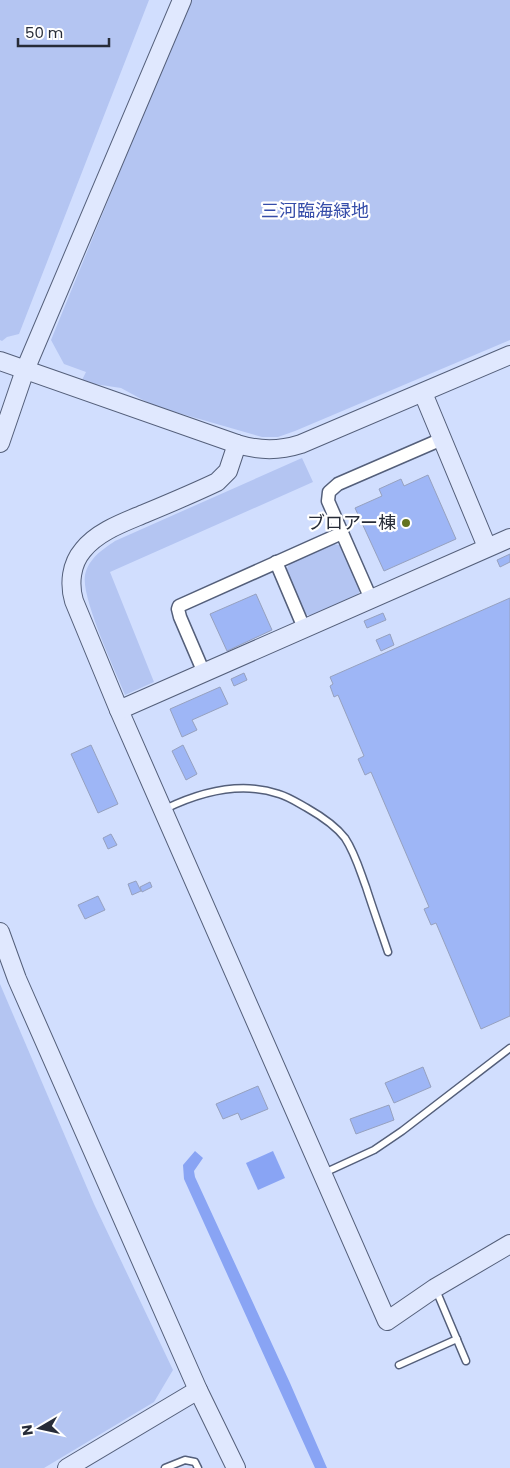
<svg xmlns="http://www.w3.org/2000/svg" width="510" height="1468" font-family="Poppins,'Noto Sans JP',sans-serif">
<rect width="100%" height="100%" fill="#d1defe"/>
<g fill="#b4c5f2">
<path d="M0 0H149L19 334 7 337 2 341 0 340Z"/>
<path d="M190 0H510V340L295 431 278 437H262L154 406 121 388 81 382 86 372 64 364 51 340Z"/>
<path d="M302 458 313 482 110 572 154 682 125 695C115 670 81 598 85 575 89 558 102 550 115 541Z"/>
<path d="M334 544 343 546 361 588 357 597 313 616 304 614 285 572 290 563Z"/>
<path d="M0 984 94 1204 173 1370 154 1402 44 1468H0Z"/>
</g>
<g fill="#89a4f4">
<path d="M195 1151 203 1158 194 1171 195 1177 290 1383 327 1468H315L184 1179 183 1165Z"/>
<path d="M273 1151 285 1178 258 1190 246 1163Z"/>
</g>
<g fill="#9eb6f6" stroke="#96a1bf">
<path d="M428 475 456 539 384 571 355 508 382 496 379 489 401 479 404 486Z"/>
<path d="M510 554V562L500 567 497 560Z"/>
<path d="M256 594 272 630 227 651 210 614Z"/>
<path d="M510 598V1016L481 1029 436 923 431 925 424 909 429 907 371 772 365 775 358 759 364 756 338 695 334 697 330 686 333 684 330 677Z"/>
<path d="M383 613 386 620 367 628 364 621Z"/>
<path d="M390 634 394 645 381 651 376 640Z"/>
<path d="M244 673 247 680 234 686 231 679Z"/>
<path d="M220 687 228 704 192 720 197 730 182 737 170 709Z"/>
<path d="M91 745 118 804 98 813 71 754Z"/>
<path d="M183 745 197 774 186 780 172 751Z"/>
<path d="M111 834 117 845 108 849 103 838Z"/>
<path d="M136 881 141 891 132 895 128 884Z"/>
<path d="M150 882 152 887 142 892 140 887Z"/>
<path d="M98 896 105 910 85 919 78 905Z"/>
<path d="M423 1067 431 1087 394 1103 385 1083Z"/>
<path d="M258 1086 268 1109 241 1120 238 1113 223 1119 216 1104Z"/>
<path d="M389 1105 394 1120 356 1134 350 1119Z"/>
</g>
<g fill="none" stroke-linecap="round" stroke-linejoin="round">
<g stroke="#545f7a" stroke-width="9">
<g id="lane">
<path d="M165 809C200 792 241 781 279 794 289 797 298 803 307 808 321 816 335 825 345 838 355 853 360 871 366 887 373 909 381 931 388 952"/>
<path d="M324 1173 374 1150 402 1131 510 1048"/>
<path d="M436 1290 466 1361"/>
<path d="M399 1365 457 1339"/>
<path d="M165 1468 185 1460 195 1462 198 1468"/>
</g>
</g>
<g stroke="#545f7a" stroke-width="15">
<g id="street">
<path d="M276 562 304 628"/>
<path d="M371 599 328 501 329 492 338 484 442 439"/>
<path d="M204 673 180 617 178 609 179 606 342 533"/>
</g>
</g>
<g stroke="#545f7a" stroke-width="20">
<g id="secondary">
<path d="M0 361 237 444C260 451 279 451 301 444L510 355"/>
<path d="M423 393 487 547"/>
<path d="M0 443 25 370 182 0"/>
<path d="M237 444 228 471 217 482C194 493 170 503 146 513 125 522 98 531 83 550 71 564 69 584 74 601L119 710 387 1321 435 1288 510 1244"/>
<path d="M119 710 510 538"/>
<path d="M0 932 17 979 198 1390 236 1468"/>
<path d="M67 1468 198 1390"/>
</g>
</g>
<use href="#lane" stroke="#fff" stroke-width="6"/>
<use href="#street" stroke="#fff" stroke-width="12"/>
<use href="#secondary" stroke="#e0e8fe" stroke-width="18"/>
</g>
<circle fill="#64731f" stroke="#fff" stroke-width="2" cx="406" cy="523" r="5"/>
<g text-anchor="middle" stroke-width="4.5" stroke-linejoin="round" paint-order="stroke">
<g font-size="18" fill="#354da9" stroke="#fff">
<text x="315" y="217">三河臨海緑地</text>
</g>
<g font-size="18" fill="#272c38" stroke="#fff" text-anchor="end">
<text x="396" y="529">ブロアー棟</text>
</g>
</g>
<g transform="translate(40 1428) rotate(261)" stroke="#ffffff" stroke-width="4" paint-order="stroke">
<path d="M0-4L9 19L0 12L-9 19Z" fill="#272c38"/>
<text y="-8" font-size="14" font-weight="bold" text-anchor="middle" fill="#272c38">N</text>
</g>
<path d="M18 38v8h91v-8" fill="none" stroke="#272c38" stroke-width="2.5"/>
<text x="25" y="38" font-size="15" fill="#272c38" stroke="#ffffff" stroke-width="4" paint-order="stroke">50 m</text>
</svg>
